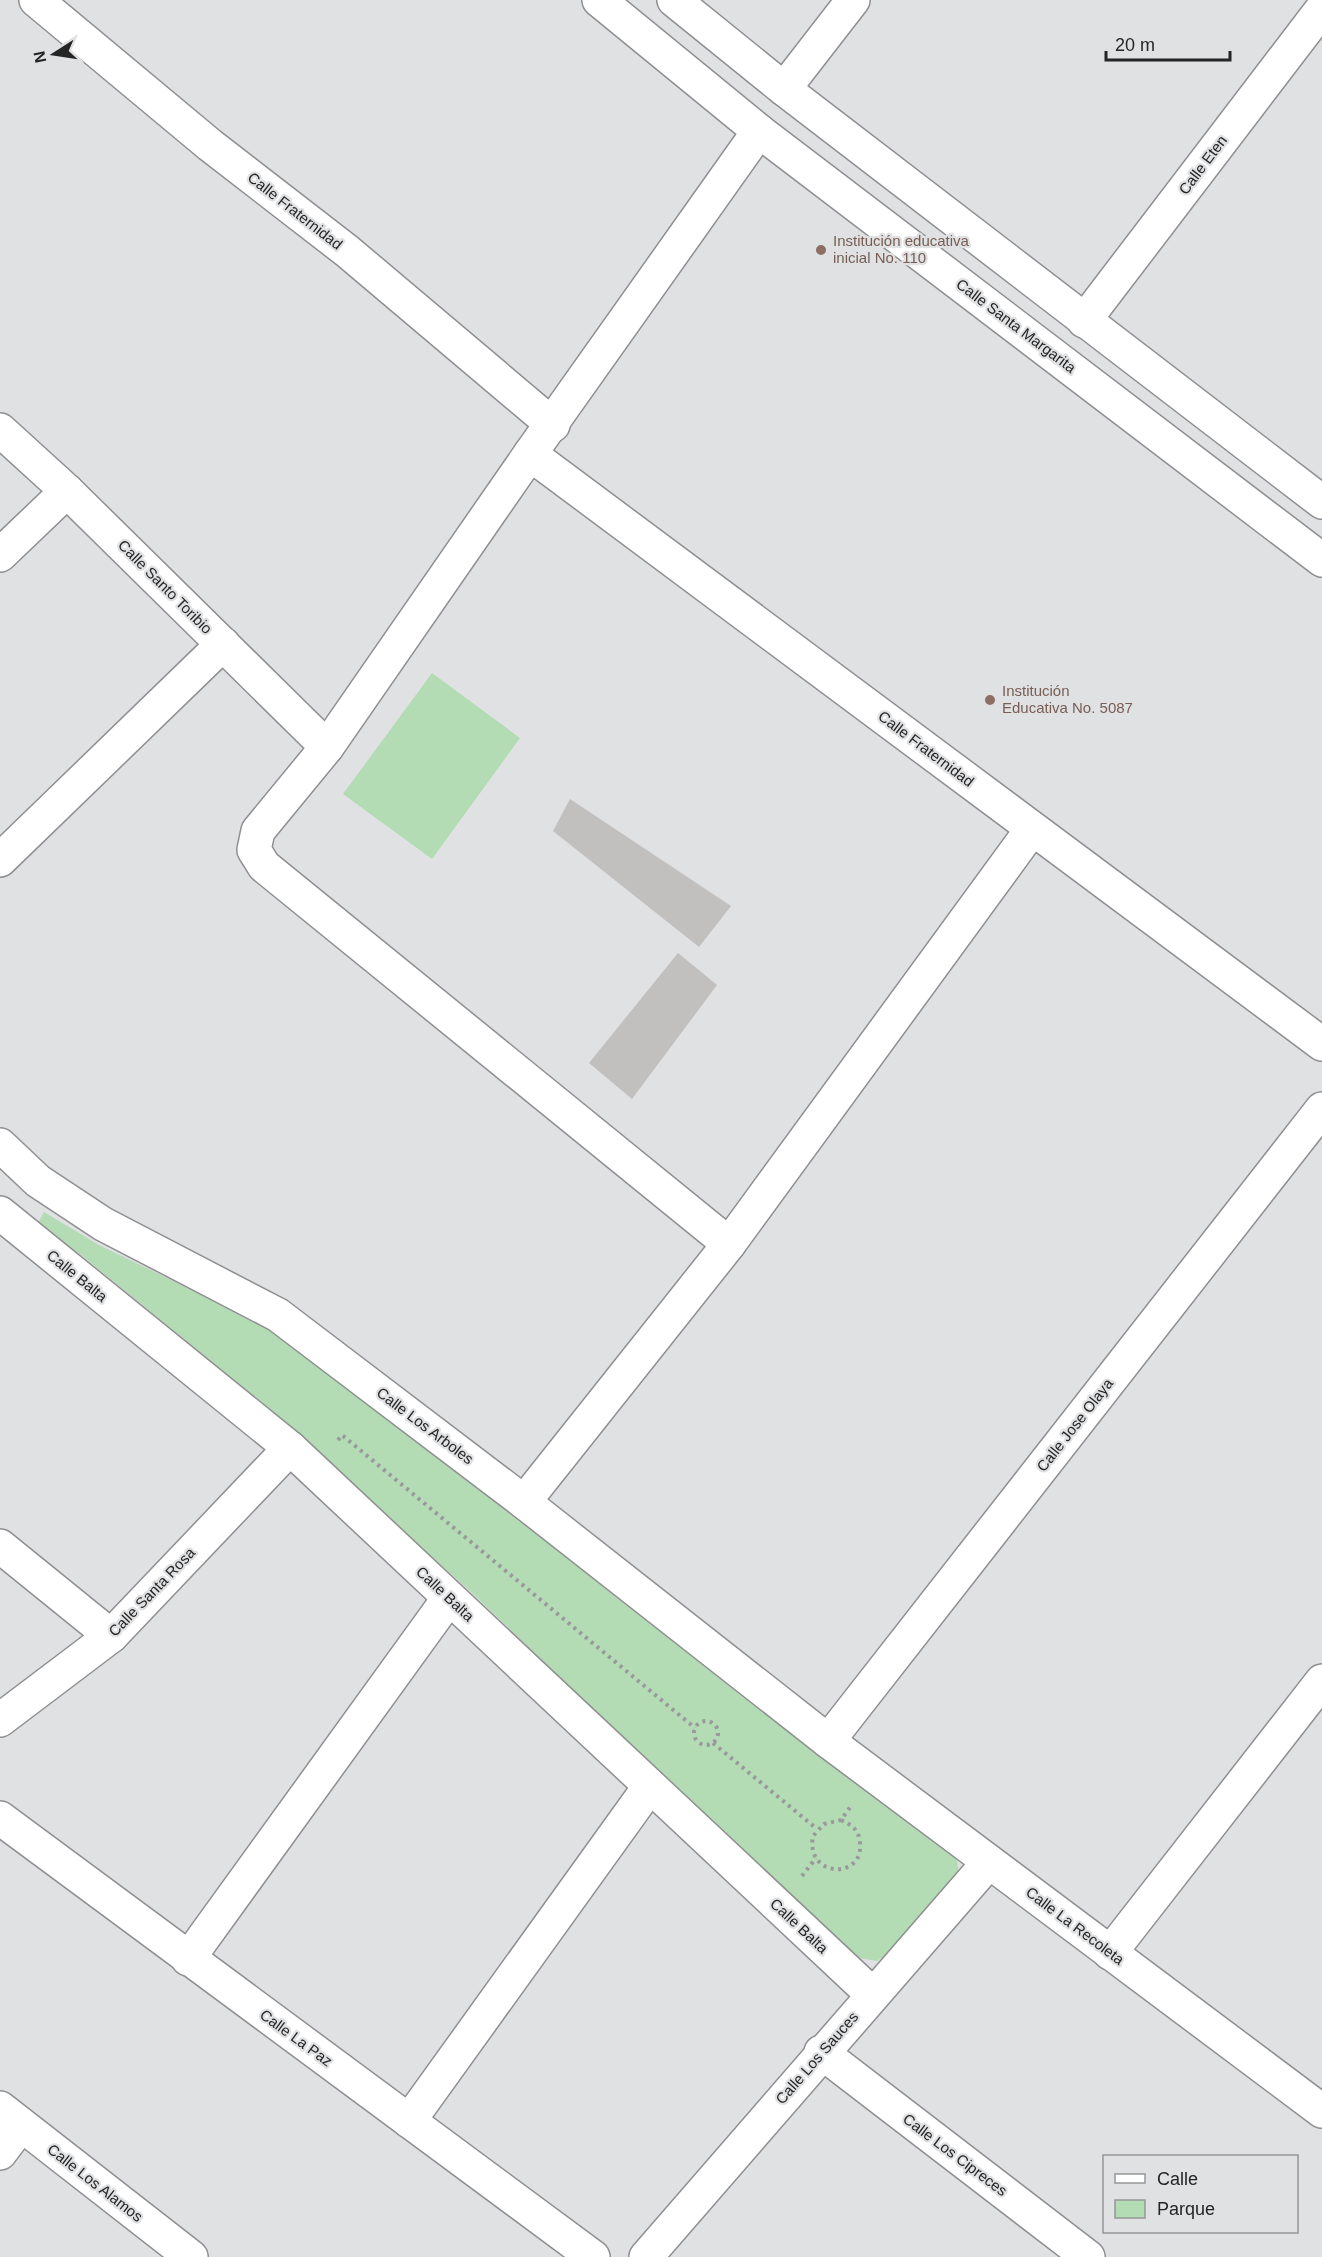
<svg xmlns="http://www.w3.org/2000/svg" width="1322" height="2257" font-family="Arial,sans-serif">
<rect width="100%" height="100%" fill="#e0e1e3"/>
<g fill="#b3dbb4">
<path d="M432 673 520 738 432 859 343 794Z"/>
<path d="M44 1212 99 1245 262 1324 948 1842 957 1861 959 1873 889 1953 877 1961 853 1957 470 1591 254 1396 80 1254 47 1234 39 1221Z"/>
</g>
<g fill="#c2bfbf">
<path d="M570 799 731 906 699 947 553 831Z"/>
<path d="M678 953 717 985 632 1099 589 1063Z"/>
</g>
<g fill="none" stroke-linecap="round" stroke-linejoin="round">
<g stroke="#8f8f92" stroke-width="36">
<g id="street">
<path d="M36 0 210 145 347 251 553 425"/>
<path d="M784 89 853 0"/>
<path d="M1084 321 1322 9"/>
<path d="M0 430 67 491 327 747"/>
<path d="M530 454 1322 1044"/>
<path d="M0 555 67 491"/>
<path d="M0 860 223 644"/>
<path d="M729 1244 264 866 254 850 258 831 327 747 530 454 759 131"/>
<path d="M524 1502 729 1244 1032 829"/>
<path d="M0 1546 111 1636"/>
<path d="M0 1720 111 1636 290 1448"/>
<path d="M828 1741 1322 1109"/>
<path d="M0 1818 593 2257"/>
<path d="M1110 1953 1322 1681"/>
<path d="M188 1959 449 1598"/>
<path d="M821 2052 1088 2257"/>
<path d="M0 2108 191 2257"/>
<path d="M409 2121 650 1786"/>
<path d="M0 2153 21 2125"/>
</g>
</g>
<g stroke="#8f8f92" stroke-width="36">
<g id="secondary">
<path d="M599 0 759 131 1322 560"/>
<path d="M674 0 784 89 1322 502"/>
<path d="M0 1145 38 1181 103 1224 278 1315 524 1502 828 1741 1322 2111"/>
<path d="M0 1213 290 1448 872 1994"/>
<path d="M646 2257 989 1862"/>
</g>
</g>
<g stroke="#99999b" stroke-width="4" stroke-dasharray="3 4.5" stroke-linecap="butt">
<path d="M338 1440 342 1435 695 1728"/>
<circle cx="706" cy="1733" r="12"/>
<path d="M713 1743 817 1829"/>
<path d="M841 1820C852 1825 859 1830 860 1843 864 1880 805 1878 813 1836L824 1824 841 1820 851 1806"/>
<path d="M802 1876 816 1858"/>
</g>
<use href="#street" stroke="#fff" stroke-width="33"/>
<use href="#secondary" stroke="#fff" stroke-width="33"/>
</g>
<g fill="#8d6e63" stroke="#e0e1e3" stroke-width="2">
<circle cx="821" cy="250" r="6"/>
<circle cx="990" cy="700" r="6"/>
</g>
<g text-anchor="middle" stroke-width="4.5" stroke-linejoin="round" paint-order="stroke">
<g font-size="15" fill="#252526" stroke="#e0e1e3">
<text transform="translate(1203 165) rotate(-53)" y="5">Calle Eten</text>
<text transform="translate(295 211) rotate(38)" y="5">Calle Fraternidad</text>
<text transform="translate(1016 326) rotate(37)" y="5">Calle Santa Margarita</text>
<text transform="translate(165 587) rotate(45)" y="5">Calle Santo Toribio</text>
<text transform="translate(926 749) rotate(37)" y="5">Calle Fraternidad</text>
<text transform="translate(77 1276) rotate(39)" y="5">Calle Balta</text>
<text transform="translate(1075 1425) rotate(-52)" y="5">Calle Jose Olaya</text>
<text transform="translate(425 1426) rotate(37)" y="5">Calle Los Arboles</text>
<text transform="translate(152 1592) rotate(-46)" y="5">Calle Santa Rosa</text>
<text transform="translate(445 1594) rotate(43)" y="5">Calle Balta</text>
<text transform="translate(799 1926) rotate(43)" y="5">Calle Balta</text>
<text transform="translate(1075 1926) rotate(37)" y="5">Calle La Recoleta</text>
<text transform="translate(296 2038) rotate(36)" y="5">Calle La Paz</text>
<text transform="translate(817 2058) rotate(-49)" y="5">Calle Los Sauces</text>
<text transform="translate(955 2155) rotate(37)" y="5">Calle Los Cipreces</text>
<text transform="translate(95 2183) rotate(38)" y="5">Calle Los Alamos</text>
</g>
<g font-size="15" fill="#785e54" stroke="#e0e1e3" text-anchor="start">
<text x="833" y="246">Institución educativa<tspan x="833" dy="17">inicial No. 110</tspan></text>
<text x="1002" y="696">Institución<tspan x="1002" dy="17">Educativa No. 5087</tspan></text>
</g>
</g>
<rect x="1103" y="2155" width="195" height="78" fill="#e0e1e3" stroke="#959697" stroke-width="1.5"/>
<rect x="1115" y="2174" width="30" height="9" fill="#ffffff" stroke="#959697" stroke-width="1.5"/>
<text x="1157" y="2185" font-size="18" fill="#252526">Calle</text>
<rect x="1115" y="2200" width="30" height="18" fill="#b3dbb4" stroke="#959697" stroke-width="1.5"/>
<text x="1157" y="2215" font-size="18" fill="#252526">Parque</text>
<g transform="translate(54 54) rotate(258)" stroke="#e0e1e3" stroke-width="4.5" paint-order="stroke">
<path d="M0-4.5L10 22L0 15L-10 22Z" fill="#252526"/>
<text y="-9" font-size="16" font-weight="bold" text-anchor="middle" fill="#252526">N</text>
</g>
<path d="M1106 51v9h124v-9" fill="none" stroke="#252526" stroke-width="3"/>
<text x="1115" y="51" font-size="18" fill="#252526" stroke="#e0e1e3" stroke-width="4.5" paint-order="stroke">20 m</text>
</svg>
